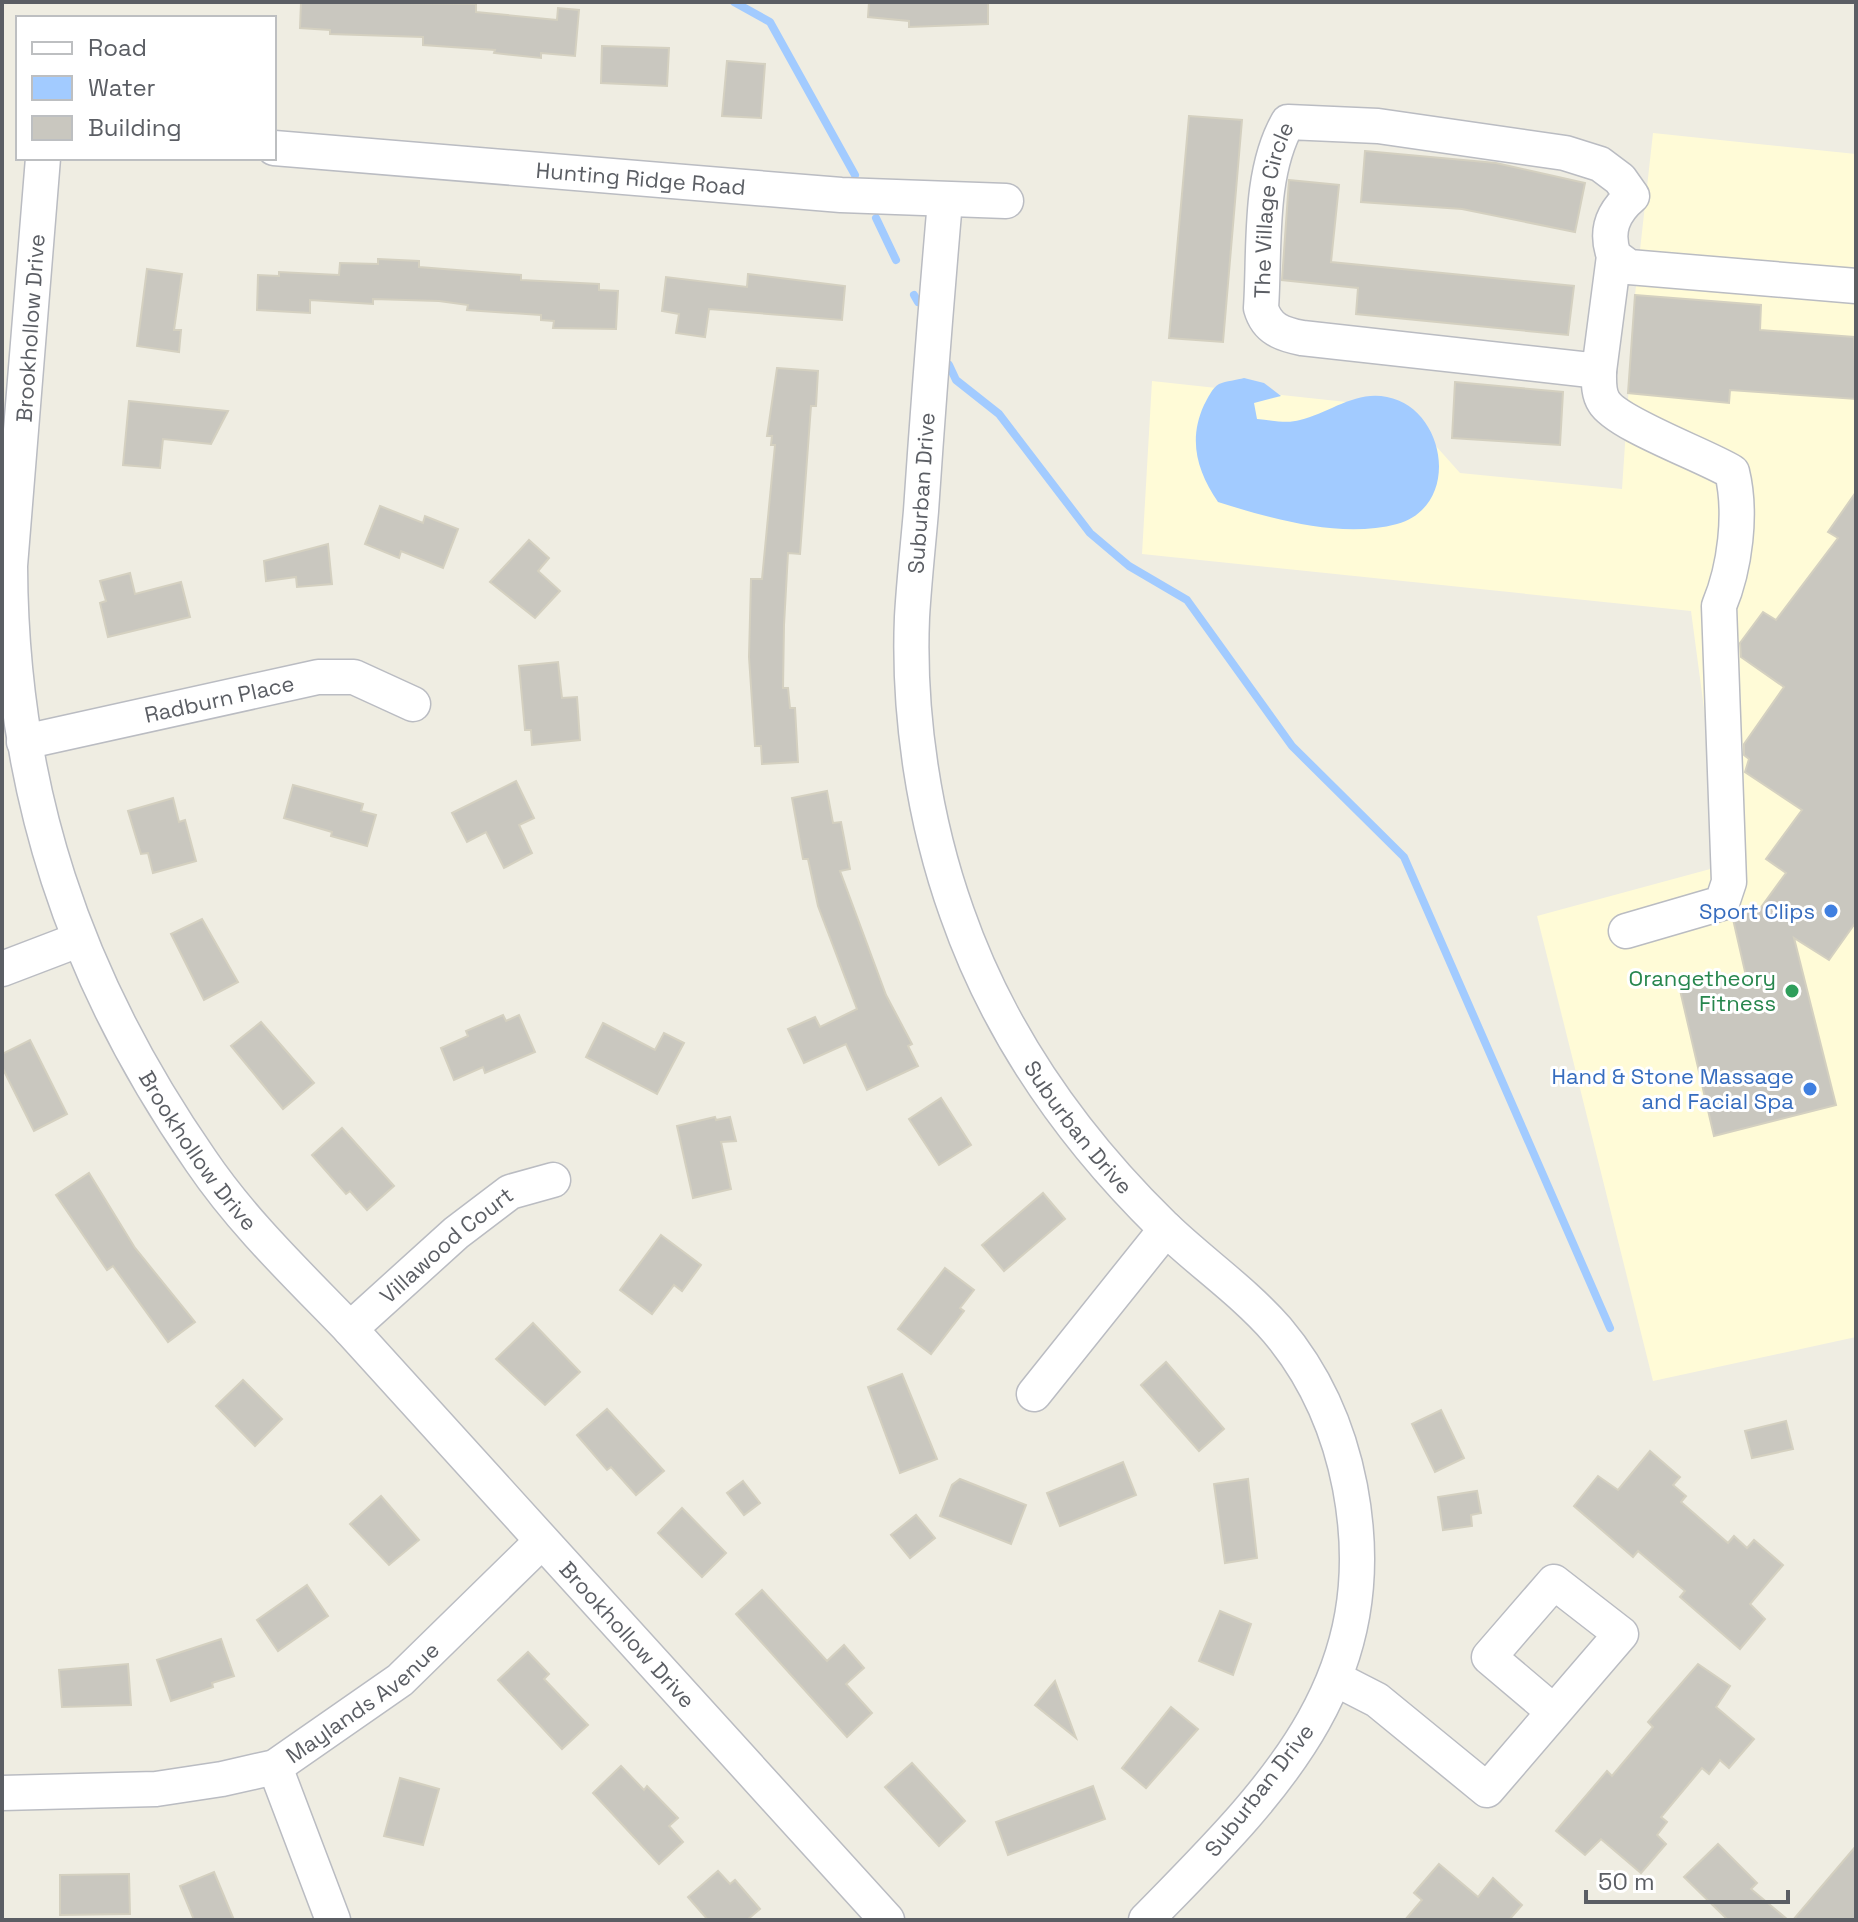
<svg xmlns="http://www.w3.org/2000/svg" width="1858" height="1922" font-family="'Space Grotesk',sans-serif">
<rect width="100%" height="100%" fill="#efede2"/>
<path fill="#fffbd7" d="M1653 133 1856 154V1337L1653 1381 1537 916 1725 865 1691 611 1142 554 1152 381 1402 408 1460 473 1622 489 1635 295Z"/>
<path fill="#a2cbff" d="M1244 378 1264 383 1281 396 1254 403 1257 419C1271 420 1287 424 1300 420 1329 413 1356 390 1387 397 1446 408 1462 506 1397 524 1341 539 1272 519 1218 502 1197 471 1188 440 1204 405 1208 398 1212 388 1219 384 1226 381 1237 380 1244 378Z"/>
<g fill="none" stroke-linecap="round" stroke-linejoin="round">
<g stroke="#a2cbff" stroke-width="8">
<path d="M734 2 770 22 855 175"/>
<path d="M876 218 896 260"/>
<path d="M914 295 918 302"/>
<path d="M949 365 956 380 999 414 1090 533 1129 566 1187 600 1292 746 1404 857 1610 1328"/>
</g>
</g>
<g fill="#c9c7bf" stroke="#d4d0c0" stroke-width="2">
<path d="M301 2 476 4V12L557 20 558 8 579 10 575 56 541 53V58L494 53 495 50 423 45V37L330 34V30L300 28Z"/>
<path d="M869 2H988V24L909 27V21L868 17Z"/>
<path d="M602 46 669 48 667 86 601 83Z"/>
<path d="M727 61 765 64 761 118 722 116Z"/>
<path d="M1189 116 1242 120 1223 342 1169 338Z"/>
<path d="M1365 151 1496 163 1585 183 1575 232 1462 209 1361 202Z"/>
<path d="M1289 180 1339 185 1331 262 1574 286 1568 335 1356 314 1358 288 1282 280Z"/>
<path d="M378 259 419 261V267L521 275V280L599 284V290L618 291 616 329 553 328 554 321 541 320V315L467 310 468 305 439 301 373 299V304L310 300V313L257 310 258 275 279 276V272L339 275 340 263 378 264Z"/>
<path d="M147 269 182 274 174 330H181L179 352 137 346Z"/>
<path d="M748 274 845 286 842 320 709 309 705 337 676 333 679 314 662 311 666 277 747 287Z"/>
<path d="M1635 295 1761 305 1760 330 1854 337 1856 399 1730 390 1729 403 1628 393Z"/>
<path d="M777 368 818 371 816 406H811L800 554 788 553 784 625 783 688H788L790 708H795L798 762 762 764 761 746H755L749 657 751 579H762L775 445H771L772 436H767Z"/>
<path d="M1455 382 1563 392 1560 445 1452 438Z"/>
<path d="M129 401 228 411 211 444 163 439 160 468 123 465Z"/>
<path d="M1856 492V922L1829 960 1794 938 1836 1105 1714 1136 1680 990 1746 976 1733 919 1738 914 1759 910 1786 873 1766 859 1802 810 1745 772 1749 759 1744 755V744L1784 687 1741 657 1740 643 1763 612 1776 620 1838 538 1828 532Z"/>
<path d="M380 506 423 523 425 516 458 529 443 568 401 551 399 558 365 544Z"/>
<path d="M529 540 549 558 538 571 560 591 535 618 490 582Z"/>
<path d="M328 544 332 584 297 587 296 577 266 581 264 561Z"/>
<path d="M130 573 135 594 181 582 190 617 108 637 100 603 106 601 100 581Z"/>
<path d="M558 662 562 698 577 697 580 740 532 745 531 730H525L519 666Z"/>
<path d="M516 781 534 818 519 825 532 853 504 868 486 832 467 842 452 813Z"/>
<path d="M293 785 363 804 361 811 376 815 367 846 331 836 332 832 284 818Z"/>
<path d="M827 791 833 823 841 822 850 869 840 871 886 995 912 1044 908 1046 918 1066 867 1090 846 1044 804 1063 788 1029 815 1017 820 1027 857 1009 818 906 808 859H803L792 798Z"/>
<path d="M173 798 179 822 185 820 196 861 153 873 148 853 141 854 128 811Z"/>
<path d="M202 919 238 982 204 1000 171 934Z"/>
<path d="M503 1015 506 1021 519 1015 535 1052 485 1073 483 1067 454 1080 441 1048 468 1036 466 1031Z"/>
<path d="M261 1022 314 1083 283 1109 231 1046Z"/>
<path d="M603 1023 655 1050 664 1033 684 1043 657 1094 586 1057Z"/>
<path d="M30 1040 67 1114 34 1131 2 1067V1054Z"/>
<path d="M941 1098 971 1145 939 1165 909 1119Z"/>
<path d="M715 1117 716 1120 730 1117 736 1141 721 1142 731 1189 693 1198 677 1126Z"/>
<path d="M342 1128 394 1186 367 1210 350 1191 346 1194 312 1155Z"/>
<path d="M89 1173 135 1248 195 1322 168 1342 113 1266 107 1270 56 1195Z"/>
<path d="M1043 1193 1065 1219 1004 1271 982 1245Z"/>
<path d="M661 1235 701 1265 682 1291 674 1285 652 1314 620 1290Z"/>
<path d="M945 1268 974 1290 960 1308 964 1311 931 1354 898 1329Z"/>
<path d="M533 1323 580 1372 545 1405 496 1359Z"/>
<path d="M1166 1362 1224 1429 1199 1451 1141 1385Z"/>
<path d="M902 1374 937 1459 900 1473 868 1387Z"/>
<path d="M243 1380 282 1419 255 1446 216 1406Z"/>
<path d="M607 1409 664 1471 636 1495 611 1467 607 1470 577 1435Z"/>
<path d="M1441 1410 1464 1458 1435 1472 1412 1424Z"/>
<path d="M1786 1421 1793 1449 1752 1458 1745 1431Z"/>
<path d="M1650 1451 1680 1477 1673 1485 1686 1496 1681 1502 1728 1543 1734 1536 1747 1548 1754 1540 1783 1565 1750 1604 1765 1619 1740 1649 1680 1597 1685 1591 1638 1551 1633 1557 1574 1506 1598 1476 1618 1490Z"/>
<path d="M1123 1462 1136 1495 1060 1526 1047 1493Z"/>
<path d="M960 1479 1026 1505 1011 1544 940 1516 952 1485Z"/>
<path d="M1248 1479 1257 1558 1225 1563 1214 1484Z"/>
<path d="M743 1481 760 1503 744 1515 727 1493Z"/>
<path d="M1477 1491 1481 1513 1471 1515 1472 1526 1443 1530 1438 1497Z"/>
<path d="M381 1496 419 1540 389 1565 350 1524Z"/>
<path d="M682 1508 726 1553 702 1577 658 1533Z"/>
<path d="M916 1515 935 1538 910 1558 891 1535Z"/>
<path d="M307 1585 328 1616 278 1651 257 1620Z"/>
<path d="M762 1590 827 1661 844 1645 864 1668 846 1684 872 1713 847 1737 736 1614Z"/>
<path d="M1220 1611 1251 1624 1233 1675 1199 1661Z"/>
<path d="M221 1639 234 1676 212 1683 213 1687 171 1701 157 1660Z"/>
<path d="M528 1652 549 1674 544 1679 588 1725 562 1749 498 1680Z"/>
<path d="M128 1664 131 1705 62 1707 59 1670Z"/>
<path d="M1698 1664 1730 1686 1716 1707 1754 1739 1729 1768 1720 1760 1709 1774 1702 1768 1661 1817 1667 1822 1657 1835 1666 1844 1641 1873 1601 1839 1585 1855 1556 1831 1607 1771 1612 1776 1653 1727 1648 1722Z"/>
<path d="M1055 1681 1076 1738 1035 1705Z"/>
<path d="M1171 1707 1198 1729 1146 1788 1122 1768Z"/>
<path d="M912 1763 965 1821 939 1846 885 1787Z"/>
<path d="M621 1766 644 1790 647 1786 678 1818 669 1826 683 1842 659 1864 593 1793Z"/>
<path d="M400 1778 439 1789 423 1845 384 1836Z"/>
<path d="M1093 1786 1105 1819 1008 1855 996 1822Z"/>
<path d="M1718 1844 1757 1883 1751 1889 1788 1920H1728L1684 1877Z"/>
<path d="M1856 1846V1920H1793Z"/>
<path d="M1439 1864 1478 1897 1493 1878 1522 1905 1509 1920H1405L1422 1900 1414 1893Z"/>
<path d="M718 1871 730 1884 735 1880 760 1909 747 1920H708L688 1897Z"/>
<path d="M214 1872 234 1920H194L180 1886Z"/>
<path d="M129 1874 130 1914 60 1915V1875Z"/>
</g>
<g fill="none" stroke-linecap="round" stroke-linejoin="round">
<g stroke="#babcc2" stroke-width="37">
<g id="minor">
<path id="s1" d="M274 148 841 195 1006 201"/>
<path id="s2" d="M43 158 10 566C11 789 74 978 201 1161 243 1223 298 1275 350 1329L887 1920"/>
<path id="s3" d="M945 201C936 305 928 407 921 511 918 546 914 582 912 617 908 714 924 821 957 913 999 1033 1072 1137 1163 1226 1200 1262 1243 1291 1277 1330 1315 1375 1339 1430 1350 1487 1387 1683 1272 1791 1146 1920"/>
<path id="s4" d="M1614 256 1599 371 1302 338C1282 334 1267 329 1261 308 1265 250 1258 174 1288 122L1378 126 1565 153 1600 164 1620 179 1632 196C1613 212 1605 231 1614 256L1629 267 1856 286"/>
<path d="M1599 371C1599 382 1598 393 1604 402 1617 424 1704 455 1732 472 1742 513 1735 568 1719 606L1729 882 1722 903 1626 931"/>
<path id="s5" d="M24 742 318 677H354L413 704"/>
<path d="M2 969 78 940"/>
<path id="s6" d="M350 1329 456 1233 510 1192 553 1180"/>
<path d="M1034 1394 1166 1229"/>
<path d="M1336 1679 1377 1700 1487 1790 1621 1634 1554 1582 1489 1657 1554 1712"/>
<path d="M275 1767 333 1920"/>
<path id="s7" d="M2 1793 156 1789 222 1779 275 1767 400 1680 541 1542"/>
</g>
</g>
<use href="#minor" stroke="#fff" stroke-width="34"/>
</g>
<g fill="#3f7fe0" stroke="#fff" stroke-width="3">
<circle cx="1831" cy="911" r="8"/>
<circle cx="1810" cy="1089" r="8"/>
</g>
<circle fill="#2e9e5b" stroke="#fff" stroke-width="3" cx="1792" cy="991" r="8"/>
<g text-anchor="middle" stroke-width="6" stroke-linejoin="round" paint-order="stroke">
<g font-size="22" fill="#5b5e64" stroke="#fff">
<text dy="8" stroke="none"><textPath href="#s1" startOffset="368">Hunting Ridge Road</textPath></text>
<text dy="8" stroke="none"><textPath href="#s4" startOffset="568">The Village Circle</textPath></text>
<text transform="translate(30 328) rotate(-86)" y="8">Brookhollow Drive</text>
<text transform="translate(921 493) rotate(-86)" y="8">Suburban Drive</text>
<text dy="8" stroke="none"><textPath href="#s5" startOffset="200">Radburn Place</textPath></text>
<text dy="8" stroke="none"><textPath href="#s3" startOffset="966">Suburban Drive</textPath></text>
<text dy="8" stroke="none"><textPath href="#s2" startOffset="1034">Brookhollow Drive</textPath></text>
<text dy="8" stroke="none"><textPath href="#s6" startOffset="128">Villawood Court</textPath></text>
<text dy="8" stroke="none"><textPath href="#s2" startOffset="1682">Brookhollow Drive</textPath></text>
<text dy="8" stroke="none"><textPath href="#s7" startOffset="384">Maylands Avenue</textPath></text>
<text transform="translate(1259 1790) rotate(-52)" y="8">Suburban Drive</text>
</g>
<g font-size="22" fill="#366cbe" stroke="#fff" text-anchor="end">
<text x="1815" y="919">Sport Clips</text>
<text x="1794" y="1084">Hand &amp; Stone Massage<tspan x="1794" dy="25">and Facial Spa</tspan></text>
</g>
<g font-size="22" fill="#27864d" stroke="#fff" text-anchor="end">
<text x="1776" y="986">Orangetheory<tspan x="1776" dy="25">Fitness</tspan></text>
</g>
</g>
<rect width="1858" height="1922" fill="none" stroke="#5b5e64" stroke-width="8"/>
<rect x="16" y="16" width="260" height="144" fill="#ffffff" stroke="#bdbfc1" stroke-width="2"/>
<rect x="32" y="42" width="40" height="12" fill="#ffffff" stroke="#bdbfc1" stroke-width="2"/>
<text x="88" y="56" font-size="24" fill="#5b5e64">Road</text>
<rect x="32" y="76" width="40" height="24" fill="#a2cbff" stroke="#bdbfc1" stroke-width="2"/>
<text x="88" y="96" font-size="24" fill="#5b5e64">Water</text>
<rect x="32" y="116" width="40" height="24" fill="#c9c7bf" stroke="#bdbfc1" stroke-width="2"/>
<text x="88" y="136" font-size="24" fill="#5b5e64">Building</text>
<path d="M1586 1890v12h202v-12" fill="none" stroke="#5b5e64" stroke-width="4"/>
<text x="1598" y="1890" font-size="24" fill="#5b5e64" stroke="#ffffff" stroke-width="6" paint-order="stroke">50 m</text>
</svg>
